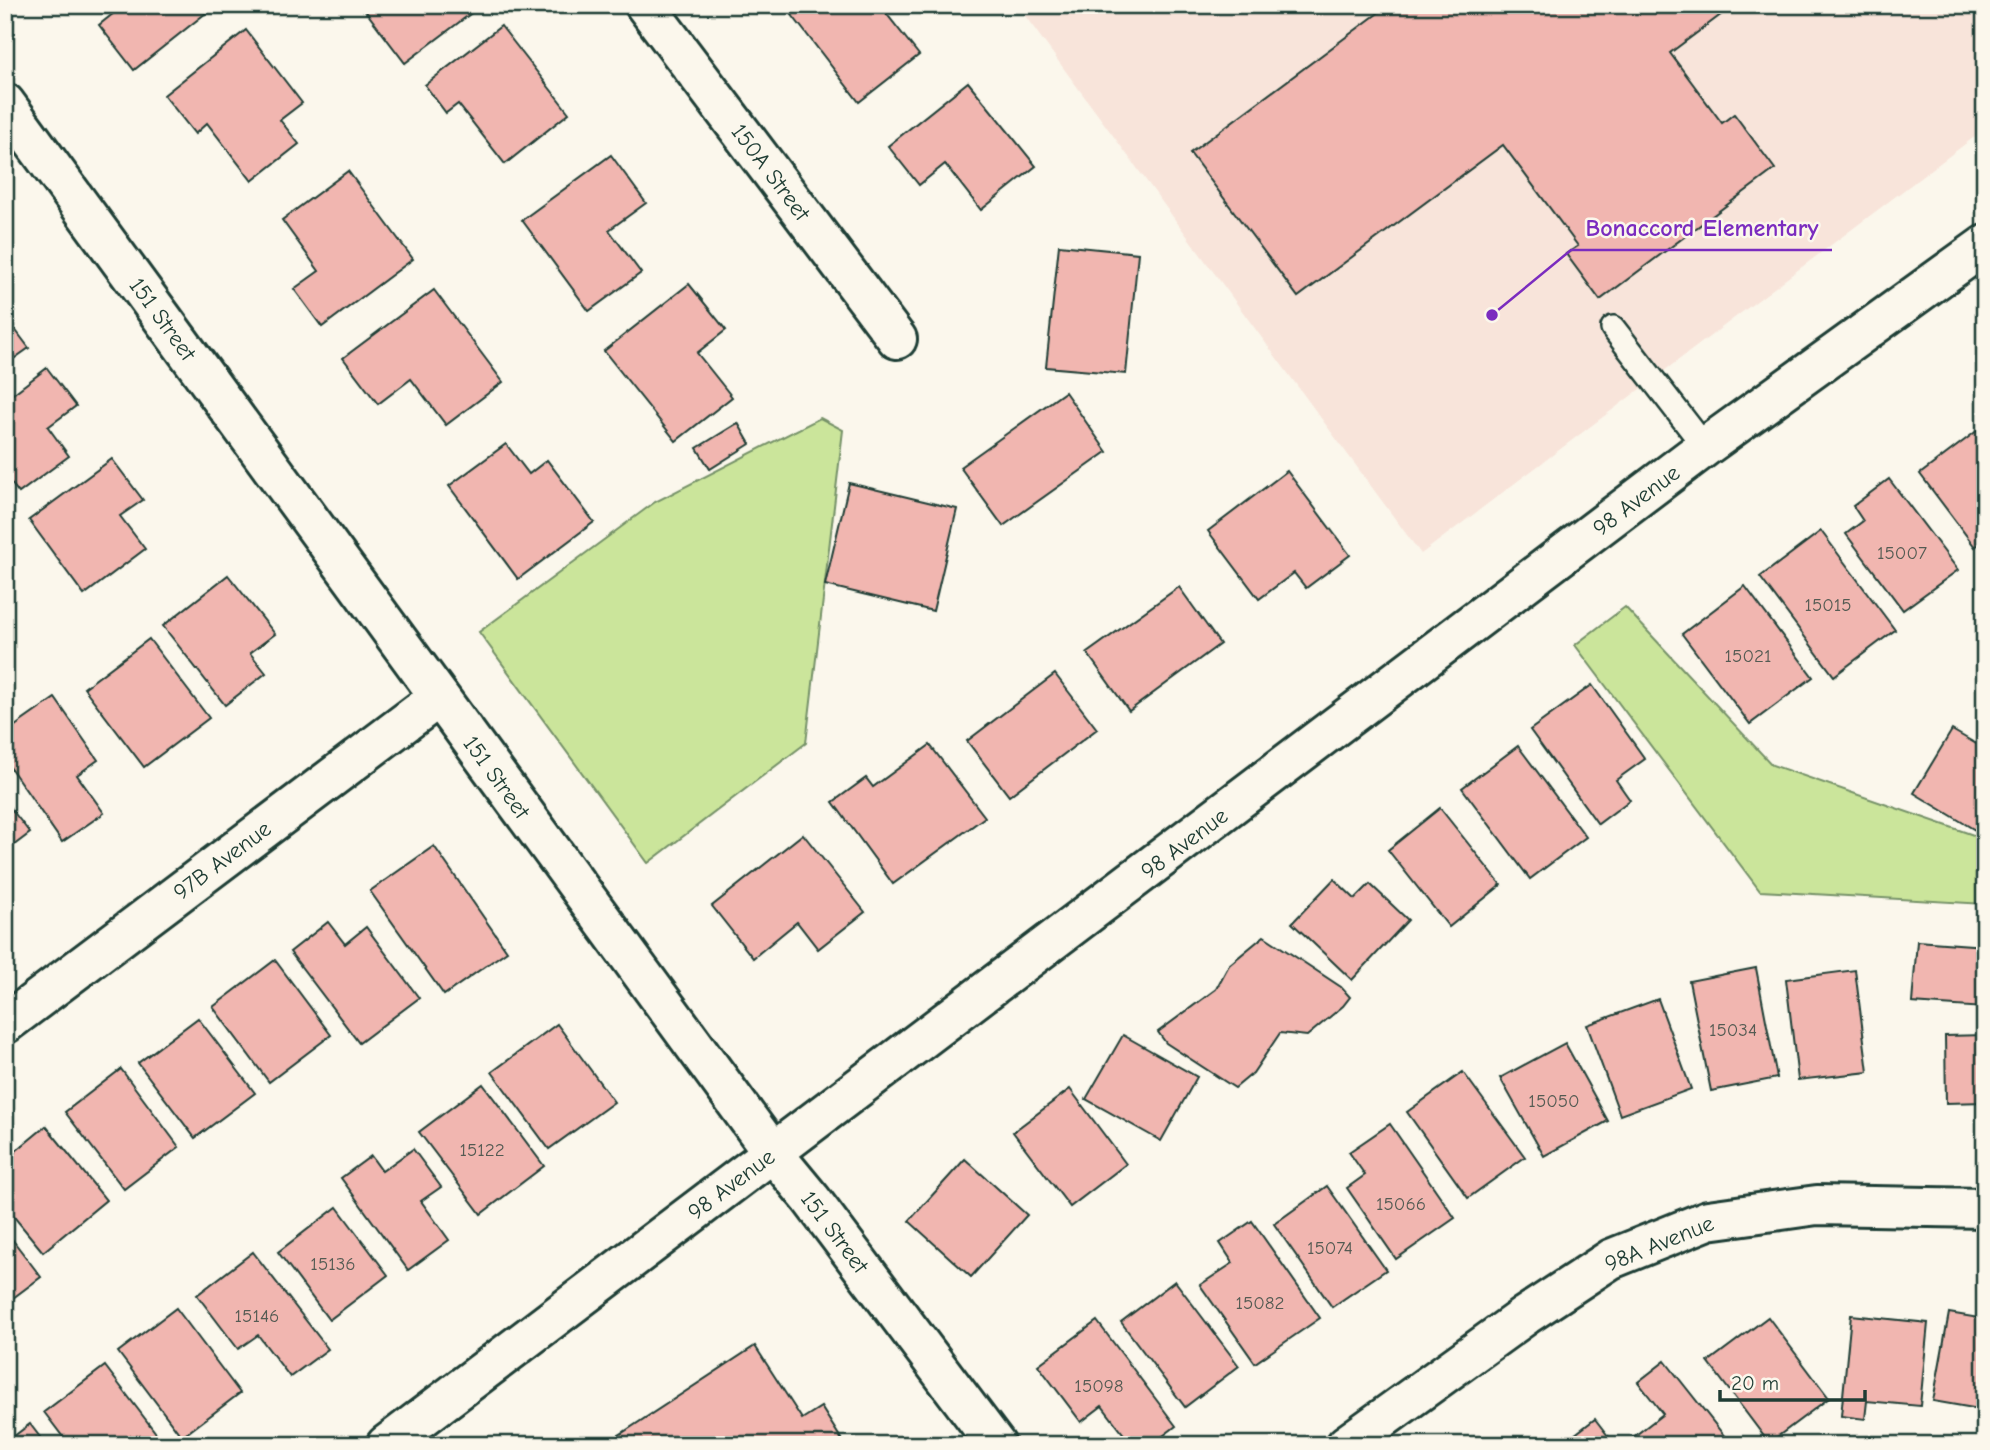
<svg xmlns="http://www.w3.org/2000/svg" width="1990" height="1450" font-family="'Comic Neue',sans-serif">
<rect width="100%" height="100%" fill="#fbf7ec"/>
<filter id="ink" filterUnits="userSpaceOnUse"><feTurbulence type="fractalNoise" baseFrequency=".0143" numOctaves="2"/><feDisplacementMap in="SourceGraphic" scale="14" xChannelSelector="R" yChannelSelector="G"/><feConvolveMatrix kernelMatrix="1 2 1 2 8 2 1 2 1" color-interpolation-filters="sRGB"/></filter>
<g filter="url(#ink)">
<path fill="#f8e4da" d="M1017 5H1985V129L1421 554Z"/>
<g fill="#cbe59b" stroke="#759168" stroke-width="2">
<path d="M820 418 843 430 806 743 648 863 479 632 655 502Z"/>
<path d="M1625 607 1772 765 1985 839V904L1760 891 1575 645Z"/>
</g>
<g fill="#f1b6b0" stroke="#1f3d34" stroke-width="2">
<path d="M124 5H216L134 70 99 25Z"/>
<path d="M361 5H482L405 63Z"/>
<path d="M804 5H895L886 13 919 55 859 102 792 15Z"/>
<path d="M1389 5H1734L1670 53 1722 123 1734 114 1775 169 1600 300 1566 254 1578 246 1503 145 1298 297 1190 153Z"/>
<path d="M501 26 569 113 505 164 458 104 446 113 425 85Z"/>
<path d="M246 30 302 103 280 120 299 144 252 181 207 123 195 134 164 95Z"/>
<path d="M968 82 1036 166 981 210 945 164 919 185 888 146Z"/>
<path d="M611 155 646 203 609 230 641 273 589 311 522 220Z"/>
<path d="M348 171 413 259 322 327 294 289 319 271 282 220Z"/>
<path d="M1059 245 1138 253 1126 374 1046 367Z"/>
<path d="M689 284 726 330 697 353 732 397 676 441 604 351Z"/>
<path d="M434 290 503 382 446 425 411 379 378 404 343 358Z"/>
<path d="M5 316 29 348 5 365Z"/>
<path d="M47 368 76 406 48 427 69 456 19 493 5 475V400Z"/>
<path d="M1065 392 1107 452 1003 526 960 467Z"/>
<path d="M738 423 750 444 710 469 697 448Z"/>
<path d="M1982 427 1985 430V539L1975 547 1920 474Z"/>
<path d="M506 444 529 474 547 460 594 522 518 579 449 486Z"/>
<path d="M112 459 143 500 120 516 145 549 84 595 29 520Z"/>
<path d="M1287 471 1350 555 1306 588 1294 573 1259 599 1208 531Z"/>
<path d="M1889 479 1958 570 1903 610 1846 534 1863 521 1853 506Z"/>
<path d="M849 483 957 509 933 611 825 585Z"/>
<path d="M1821 531 1895 630 1834 676 1760 577Z"/>
<path d="M228 575 275 634 250 653 266 673 225 705 163 626Z"/>
<path d="M1745 586 1813 677 1750 724 1682 634Z"/>
<path d="M1179 587 1220 644 1129 711 1087 653Z"/>
<path d="M149 639 209 718 144 767 84 688Z"/>
<path d="M1055 674 1097 729 1009 796 967 741Z"/>
<path d="M1592 685 1645 759 1616 780 1630 800 1598 824 1530 730Z"/>
<path d="M55 698 98 760 77 775 104 813 62 842 5 760V733Z"/>
<path d="M1952 730 1985 749V836L1914 793Z"/>
<path d="M930 745 985 817 893 884 833 802 866 778 873 787Z"/>
<path d="M1518 746 1586 837 1530 879 1462 788Z"/>
<path d="M5 801 30 833 5 852Z"/>
<path d="M1440 808 1501 885 1449 927 1388 850Z"/>
<path d="M803 834 865 912 818 949 797 922 753 958 712 906Z"/>
<path d="M434 846 507 951 444 995 370 891Z"/>
<path d="M1334 879 1355 899 1370 884 1408 920 1352 980 1292 923Z"/>
<path d="M328 922 345 944 366 927 419 998 359 1043 290 952Z"/>
<path d="M1264 936 1341 987 1350 997 1343 1006 1307 1036 1280 1033 1253 1073 1235 1088 1166 1043 1158 1032 1216 989 1229 965Z"/>
<path d="M1917 941 1985 946V1008L1912 1003Z"/>
<path d="M275 960 331 1035 269 1082 213 1007Z"/>
<path d="M1756 968 1777 1078 1711 1091 1689 981Z"/>
<path d="M1855 970 1868 1072 1798 1080 1786 979Z"/>
<path d="M1658 999 1691 1089 1620 1115 1587 1025Z"/>
<path d="M198 1018 255 1093 195 1138 138 1063Z"/>
<path d="M557 1024 614 1102 549 1149 492 1072Z"/>
<path d="M1123 1035 1197 1077 1161 1141 1086 1099Z"/>
<path d="M1985 1035V1102L1946 1103 1945 1036Z"/>
<path d="M1565 1043 1608 1121 1544 1156 1500 1078Z"/>
<path d="M121 1069 179 1147 124 1189 65 1112Z"/>
<path d="M1463 1072 1525 1157 1468 1198 1407 1112Z"/>
<path d="M483 1084 544 1166 481 1214 419 1132Z"/>
<path d="M1070 1089 1126 1164 1070 1207 1013 1132Z"/>
<path d="M1390 1124 1455 1218 1396 1259 1347 1188 1365 1175 1349 1152Z"/>
<path d="M46 1126 106 1200 43 1252 5 1206V1160Z"/>
<path d="M413 1149 441 1187 421 1201 449 1240 408 1270 341 1178 371 1156 382 1171Z"/>
<path d="M965 1159 1027 1215 971 1277 909 1221Z"/>
<path d="M1327 1186 1386 1270 1332 1307 1274 1224Z"/>
<path d="M337 1207 388 1275 329 1320 278 1252Z"/>
<path d="M1252 1221 1320 1318 1255 1363 1200 1285 1233 1263 1220 1243Z"/>
<path d="M5 1230 41 1277 5 1304Z"/>
<path d="M253 1252 328 1349 290 1377 258 1335 238 1349 197 1295Z"/>
<path d="M1175 1281 1239 1366 1185 1407 1121 1322Z"/>
<path d="M176 1308 240 1393 182 1437 118 1352Z"/>
<path d="M1949 1313 1985 1319V1410L1933 1401Z"/>
<path d="M1851 1315 1928 1323 1920 1406 1867 1401 1865 1419 1841 1416Z"/>
<path d="M1768 1317 1829 1398 1769 1443 1708 1362Z"/>
<path d="M1097 1321 1176 1426 1151 1445H1132L1102 1406 1081 1422 1038 1365Z"/>
<path d="M755 1346 802 1419 821 1407 845 1445H604Z"/>
<path d="M1665 1361 1725 1437 1716 1445H1637L1632 1438 1663 1414 1638 1382Z"/>
<path d="M105 1366 165 1445H69L44 1412Z"/>
<path d="M1595 1419 1615 1445H1561Z"/>
<path d="M30 1424 46 1445H5V1443Z"/>
</g>
<g fill="none" stroke-linecap="round" stroke-linejoin="round">
<g stroke="#1f3d34" stroke-width="28">
<path id="lane" d="M1613 328 1705 447"/>
</g>
<g stroke="#1f3d34" stroke-width="44">
<g id="street">
<path d="M645 5 897 339"/>
<path d="M5 103 773 1153 811 1199 996 1445"/>
<path d="M5 1024 439 697"/>
<path d="M1346 1445 1526 1315 1611 1259 1708 1220 1817 1205 1985 1208"/>
</g>
</g>
<g stroke="#1f3d34" stroke-width="44">
<path id="secondary" d="M386 1445 1705 447 1985 245"/>
</g>
<use href="#lane" stroke="#fbf7ec" stroke-width="23"/>
<use href="#street" stroke="#fbf7ec" stroke-width="38"/>
<use href="#secondary" stroke="#fbf7ec" stroke-width="38"/>
</g>
</g>
<g text-anchor="middle" stroke-width="5" stroke-linejoin="round" paint-order="stroke">
<g font-size="19" fill="#545b53">
<text x="1902" y="559">15007</text>
<text x="1828" y="611">15015</text>
<text x="1748" y="662">15021</text>
<text x="1733" y="1036">15034</text>
<text x="1554" y="1107">15050</text>
<text x="482" y="1156">15122</text>
<text x="1401" y="1210">15066</text>
<text x="1330" y="1254">15074</text>
<text x="333" y="1270">15136</text>
<text x="1260" y="1309">15082</text>
<text x="257" y="1322">15146</text>
<text x="1099" y="1392">15098</text>
</g>
<g font-size="23" fill="#1f3d34" stroke="#fbf7ec">
<text transform="translate(771 172) rotate(53)" y="8">150A Street</text>
<text transform="translate(163 319) rotate(54)" y="8">151 Street</text>
<text transform="translate(1636 500) rotate(-37)" y="8">98 Avenue</text>
<text transform="translate(497 777) rotate(54)" y="8">151 Street</text>
<text transform="translate(1184 843) rotate(-37)" y="8">98 Avenue</text>
<text transform="translate(222 860) rotate(-37)" y="8">97B Avenue</text>
<text transform="translate(731 1184) rotate(-37)" y="8">98 Avenue</text>
<text transform="translate(835 1232) rotate(53)" y="8">151 Street</text>
<text transform="translate(1659 1243) rotate(-22)" y="8">98A Avenue</text>
</g>
</g>
<path fill="none" stroke="#7b2cbf" stroke-width="2.5" d="M1492 315L1571 250H1832"/>
<circle fill="#7b2cbf" stroke="#fbf7ec" stroke-width="2.5" cx="1492" cy="315" r="7"/>
<g font-size="24" text-anchor="middle" font-weight="bold" fill="#7b2cbf" stroke="#fbf7ec" stroke-width="5" stroke-linejoin="round" paint-order="stroke">
<text x="1702" y="236">Bonaccord Elementary</text>
</g>
<rect width="1990" height="1450" fill="none" stroke="#fbf7ec" stroke-width="28"/>
<rect x="14" y="14" width="1962" height="1422" fill="none" stroke="#1f3d34" stroke-width="2.5" filter="url(#ink)"/>
<path d="M1720 1390v10h145v-10" fill="none" stroke="#1f3d34" stroke-width="3.5"/>
<text x="1731" y="1390" font-size="21" fill="#1f3d34" stroke="#fbf7ec" stroke-width="5" paint-order="stroke">20 m</text>
</svg>
